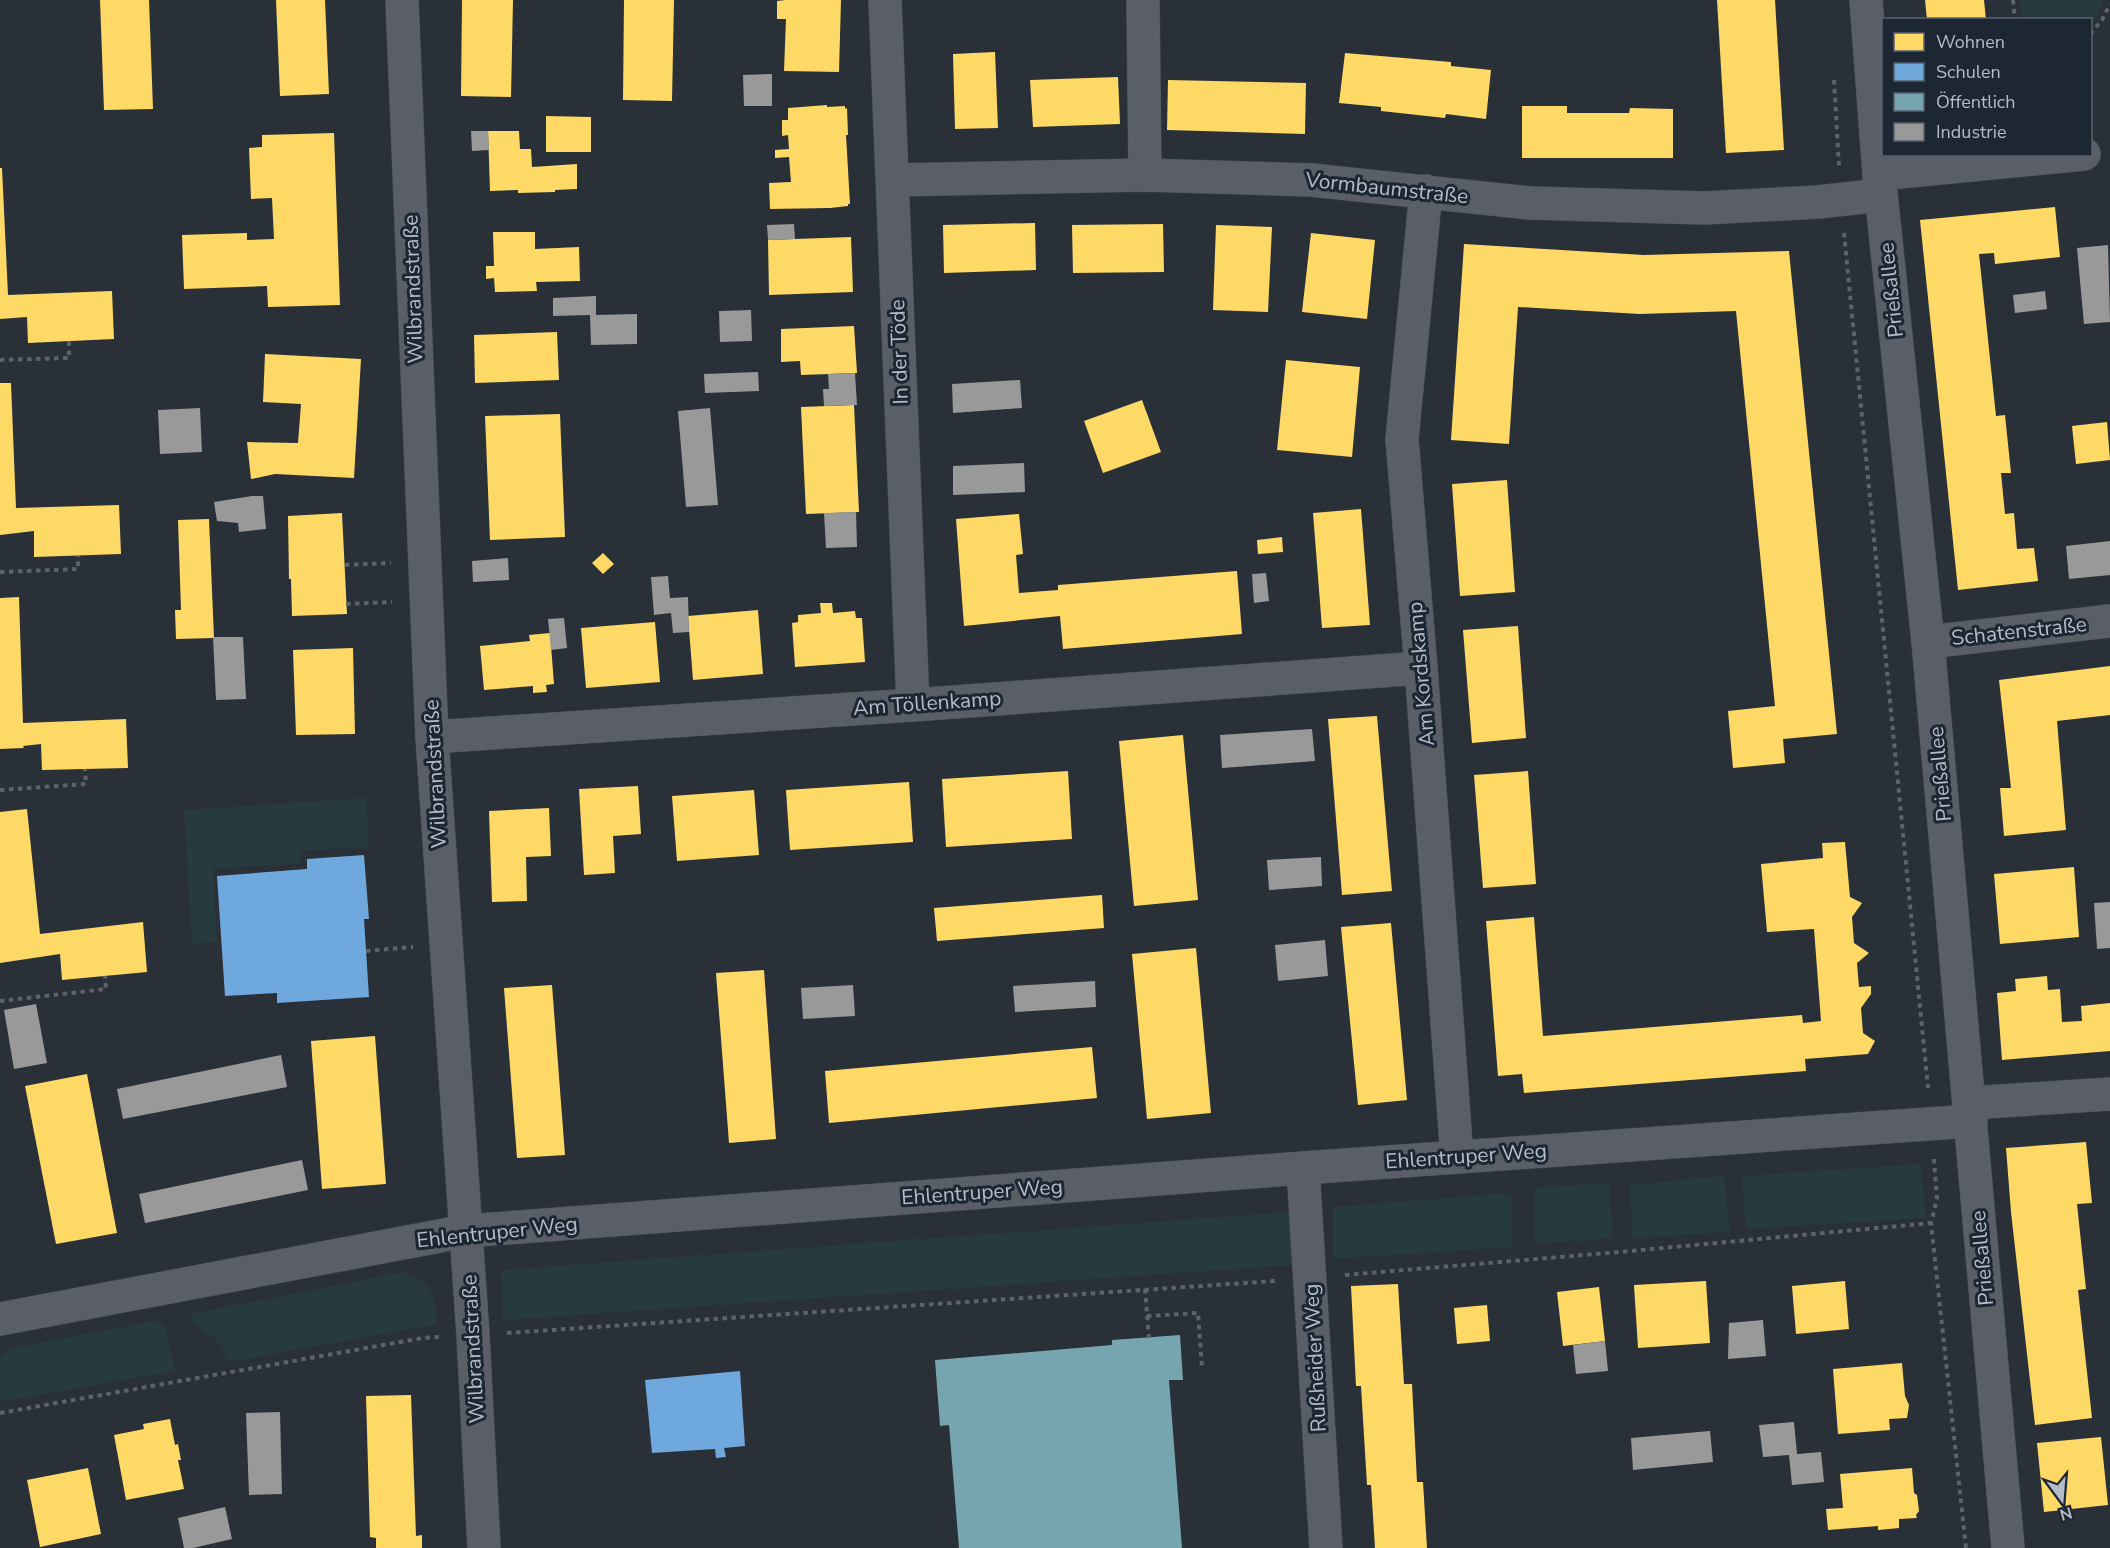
<svg xmlns="http://www.w3.org/2000/svg" width="2110" height="1548" font-family="'Nunito Sans',sans-serif">
<rect width="100%" height="100%" fill="#2a3038"/>
<g fill="#273a3e">
<path d="M2020 0H2104L2094 22 2091 24 2090 20 2022 19Z"/>
<path d="M366 798 369 847 301 851V863L213 869 217 942 192 944 184 810Z"/>
<path d="M1921 1164 1926 1218 1746 1229 1742 1176Z"/>
<path d="M1724 1176 1730 1232 1633 1238 1629 1185Z"/>
<path d="M1609 1183 1613 1238 1535 1244 1534 1188Z"/>
<path d="M1511 1193 1513 1247 1333 1259V1207Z"/>
<path d="M1290 1212 1293 1265 503 1320 501 1270Z"/>
<path d="M403 1272C434 1284 434 1292 437 1324L230 1362C226 1356 222 1347 217 1341 208 1330 194 1330 190 1314Z"/>
<path d="M154 1321 166 1327 175 1371 0 1402V1356L12 1348Z"/>
</g>
<g fill="#ffd966">
<path d="M100 0H149L153 109 104 110Z"/>
<path d="M276 0H325L329 94 280 96Z"/>
<path d="M462 0H513L511 97 461 96Z"/>
<path d="M624 0H674L672 101 623 100Z"/>
<path d="M786 0H841L839 72 784 71 786 19H777V1Z"/>
<path d="M1717 0H1775L1784 150 1726 153Z"/>
<path d="M1925 0H1984L1986 20H1927Z"/>
<path d="M995 52 998 128 955 129 953 54Z"/>
<path d="M1345 53 1451 62V66L1491 70 1486 119 1446 114 1445 118 1381 111V107L1339 103Z"/>
<path d="M1118 77 1120 124 1033 127 1030 80Z"/>
<path d="M1168 80 1306 83 1305 134 1167 130Z"/>
<path d="M827 105V107L845 106V109L847 108 848 135H846L850 204H848V206L830 208 770 209 769 183 791 182 789 157 775 158V150L789 149 788 135 782 136V120H788V108Z"/>
<path d="M1522 106H1567V113H1629L1630 108 1673 109V158H1522Z"/>
<path d="M546 116 591 117V152H546Z"/>
<path d="M488 131H519L520 149H531L532 167 577 164V189L555 190V192L518 193V190L490 191Z"/>
<path d="M334 133 340 305 268 307 267 286 184 289 182 235 247 233V240L274 239 272 198 251 199 249 148 262 147V135Z"/>
<path d="M0 168H2L8 295 112 291 114 339 28 343 27 317 0 319Z"/>
<path d="M2055 207 2060 257 1995 264 1994 253 1979 254 1996 416 2005 415 2011 473H2001L2005 514 2014 513 2017 549 2034 548 2038 581 1958 590 1920 220Z"/>
<path d="M1035 223 1036 270 944 273 943 225Z"/>
<path d="M1163 224 1164 272 1073 273 1072 225Z"/>
<path d="M1216 225 1272 227 1268 312 1213 310Z"/>
<path d="M493 232H535V249L579 247 580 281 536 282 537 291 495 292 494 278 486 279V266H494Z"/>
<path d="M1311 233 1375 240 1367 319 1302 312Z"/>
<path d="M851 237 853 292 769 295 768 240Z"/>
<path d="M1464 244 1644 255 1789 251 1837 734 1783 739 1785 763 1733 768 1728 711 1775 706 1736 311 1640 314 1518 307 1509 444 1451 440Z"/>
<path d="M854 326 857 373 801 375 800 361 781 362V329Z"/>
<path d="M557 332 559 380 475 383 474 335Z"/>
<path d="M265 354 361 359 354 478 275 474 251 479 247 442 298 443 301 404 263 402Z"/>
<path d="M1286 360 1360 367 1352 457 1277 450Z"/>
<path d="M0 383H11L16 508 119 505 121 554 34 557V531L0 535Z"/>
<path d="M1142 400 1161 452 1103 473 1084 421Z"/>
<path d="M854 405 859 512 806 514 801 407Z"/>
<path d="M560 414 565 537 490 540 485 416Z"/>
<path d="M2107 422 2110 460 2076 464 2072 426Z"/>
<path d="M1507 480 1515 592 1460 596 1452 484Z"/>
<path d="M1361 509 1370 625 1322 628 1313 513Z"/>
<path d="M342 513 347 614 292 616 291 579H289L288 516Z"/>
<path d="M1019 514 1023 554 1016 555 1019 593 1058 590V585L1237 571 1242 634 1063 649 1060 616 964 626 956 519Z"/>
<path d="M209 519 214 638 176 639 175 610H181L178 520Z"/>
<path d="M1282 537 1283 552 1258 554 1257 540Z"/>
<path d="M603 553 614 564 603 574 592 563Z"/>
<path d="M19 597 23 723 126 719 128 768 42 770 41 744 23 746 24 748 0 749V598Z"/>
<path d="M820 603H832L833 613 855 611 856 618H862L865 662 795 667 792 623 798 622V615L821 613Z"/>
<path d="M758 610 763 674 693 680 688 616Z"/>
<path d="M655 622 660 682 586 688 581 628Z"/>
<path d="M1518 626 1526 738 1472 743 1463 630Z"/>
<path d="M550 633 554 684 546 685 547 692 533 693V686L484 690 480 646 530 641 529 635Z"/>
<path d="M353 648 355 734 296 735 293 650Z"/>
<path d="M2110 666V715L2057 721 2066 830 2004 836 2000 788H2011L1999 680Z"/>
<path d="M1377 716 1392 891 1342 895 1328 719Z"/>
<path d="M1183 735 1198 900 1134 906 1119 741Z"/>
<path d="M1068 771 1072 839 946 847 942 779Z"/>
<path d="M1528 771 1536 884 1483 888 1474 775Z"/>
<path d="M909 782 913 842 790 850 786 790Z"/>
<path d="M638 786 641 834 613 836 615 873 584 875 579 789Z"/>
<path d="M754 790 759 855 677 861 672 796Z"/>
<path d="M549 808 551 856 526 857 527 901 492 902 489 811Z"/>
<path d="M27 809 40 934 143 922 147 972 62 980 60 954 0 963V812Z"/>
<path d="M1845 842 1850 897 1862 903 1852 917 1854 943 1869 953 1857 963 1859 987 1871 986V994L1861 1008 1863 1033 1875 1041 1868 1054 1805 1059 1806 1071 1524 1093 1522 1074 1498 1076 1486 921 1534 917 1543 1036 1802 1015 1803 1023 1821 1021 1814 929 1767 932 1761 864 1823 858 1822 843Z"/>
<path d="M2074 867 2079 937 2000 944 1994 874Z"/>
<path d="M1102 895 1104 928 937 941 934 908Z"/>
<path d="M1391 923 1407 1100 1358 1105 1341 927Z"/>
<path d="M1196 948 1211 1113 1147 1119 1132 954Z"/>
<path d="M764 970 776 1139 729 1143 716 973Z"/>
<path d="M2047 976 2048 990 2060 989 2062 1022 2082 1021 2081 1006 2110 1003V1051L2002 1060 1997 993 2016 991 2015 979Z"/>
<path d="M552 985 565 1155 517 1158 504 988Z"/>
<path d="M375 1036 386 1184 322 1189 311 1041Z"/>
<path d="M1092 1047 1097 1098 829 1123 825 1071Z"/>
<path d="M87 1074 117 1233 56 1244 25 1086Z"/>
<path d="M2086 1142 2092 1203 2077 1204 2086 1289 2078 1290 2092 1418 2035 1425 2011 1212 2006 1148Z"/>
<path d="M1706 1281 1710 1343 1638 1348 1634 1285Z"/>
<path d="M1845 1281 1849 1329 1796 1334 1792 1286Z"/>
<path d="M1398 1284 1404 1384H1412L1417 1482H1423L1427 1548H1375L1371 1485H1367L1361 1386H1356L1351 1286Z"/>
<path d="M1599 1287 1605 1341 1563 1346 1557 1292Z"/>
<path d="M1487 1305 1490 1341 1457 1344 1454 1308Z"/>
<path d="M1902 1363 1905 1396 1909 1405 1907 1418 1889 1419 1890 1430 1838 1434 1833 1369Z"/>
<path d="M411 1395 416 1536 422 1535V1548H376V1538L370 1537 366 1396Z"/>
<path d="M170 1419 175 1445 178 1444 181 1460H178L184 1489 126 1500 114 1435 144 1429 143 1424Z"/>
<path d="M2101 1437 2108 1505 2044 1512 2037 1443Z"/>
<path d="M88 1468 101 1534 40 1547 27 1480Z"/>
<path d="M1912 1468 1914 1493 1917 1495 1919 1511 1916 1515 1917 1518 1899 1519V1528L1878 1530V1526L1828 1530 1826 1509 1843 1508 1840 1474Z"/>
</g>
<g fill="#6fa8dc">
<path d="M364 855 369 919H364L369 997 277 1003V993L225 996 217 876 307 869V859Z"/>
<path d="M740 1371 745 1446 724 1448 726 1457 716 1458 715 1449 652 1453 645 1380Z"/>
</g>
<path fill="#76a5af" d="M1180 1335 1183 1380H1169L1182 1548H959L949 1425 940 1426 935 1360 1112 1345V1340Z"/>
<g fill="#999">
<path d="M772 74V106H744L743 75Z"/>
<path d="M471 131H488L489 150 472 151Z"/>
<path d="M794 224 795 239 768 240 767 225Z"/>
<path d="M2108 245 2110 322 2084 324 2077 248Z"/>
<path d="M2045 291 2047 309 2015 313 2013 295Z"/>
<path d="M596 296V315L637 314V344L591 345 590 315 553 316V298Z"/>
<path d="M751 310 752 341 720 342 719 311Z"/>
<path d="M758 372 759 391 705 393 704 374Z"/>
<path d="M855 373 857 405 824 406 823 389H829L828 374Z"/>
<path d="M1020 380 1022 408 953 413 952 384Z"/>
<path d="M200 408 202 452 160 454 158 410Z"/>
<path d="M710 408 718 505 686 507 678 411Z"/>
<path d="M1024 463 1025 492 953 495V466Z"/>
<path d="M252 496H263L266 529 239 532 238 523 217 521 214 502Z"/>
<path d="M856 512 857 547 826 548 824 513Z"/>
<path d="M2110 541V575L2069 579 2066 546Z"/>
<path d="M508 558 509 580 473 582 472 561Z"/>
<path d="M1266 573 1269 601 1254 603 1252 574Z"/>
<path d="M668 576 670 598 688 597 689 632 673 633 671 613 654 615 651 577Z"/>
<path d="M564 618 567 648 551 650 548 619Z"/>
<path d="M213 637H243L246 699 216 700Z"/>
<path d="M1312 729 1315 761 1222 768 1220 735Z"/>
<path d="M1321 857 1322 886 1269 890 1267 860Z"/>
<path d="M2110 902V948L2097 949 2094 903Z"/>
<path d="M1325 940 1328 976 1278 981 1275 945Z"/>
<path d="M1095 981 1096 1007 1015 1012 1013 986Z"/>
<path d="M853 985 855 1016 803 1019 801 988Z"/>
<path d="M36 1004 47 1063 14 1069 4 1010Z"/>
<path d="M281 1055 287 1087 123 1119 117 1089Z"/>
<path d="M302 1160 308 1190 145 1223 139 1194Z"/>
<path d="M1763 1320 1766 1356 1728 1359 1729 1323Z"/>
<path d="M1605 1341 1608 1371 1576 1374 1573 1345Z"/>
<path d="M280 1412 282 1494 249 1495 246 1413Z"/>
<path d="M1794 1422 1797 1454 1821 1452 1824 1482 1792 1485 1789 1455 1763 1457 1759 1425Z"/>
<path d="M1710 1431 1713 1462 1633 1470 1631 1438Z"/>
<path d="M225 1507 232 1539 193 1548H184L178 1518Z"/>
</g>
<g fill="none" stroke-linecap="round" stroke-linejoin="round">
<g stroke="#484c53" stroke-width="34">
<g id="minor">
<path d="M402 0 432 737 473 1335 484 1548"/>
<path d="M885 0 913 705"/>
<path d="M1143 0 1145 175"/>
<path d="M1866 0 1879 174 1928 642 2008 1548"/>
<path d="M1879 174 2084 154"/>
<path d="M893 180 1145 175 1311 180 1530 203 1704 208 1818 202 1881 195"/>
<path d="M1426 191 1402 439 1421 668 1457 1157"/>
<path d="M1928 642 2110 621"/>
<path d="M432 737 913 705 1421 668"/>
<path d="M1970 1103 2110 1094"/>
<path d="M1303 1168 1326 1548"/>
<path d="M0 1319 466 1231 1303 1168 1971 1121"/>
</g>
</g>
<g stroke="#5d636a" stroke-width="4" stroke-dasharray="4.5 4.5" stroke-linecap="butt">
<path d="M2013 0 2015 20"/>
<path d="M2090 34 2102 20 2110 4"/>
<path d="M1834 80 1839 166"/>
<path d="M1844 233 1928 1088"/>
<path d="M0 360 69 358V341"/>
<path d="M345 565 391 563"/>
<path d="M0 572 78 569V556"/>
<path d="M346 604 392 602"/>
<path d="M0 790 86 784 85 769"/>
<path d="M366 951 413 947"/>
<path d="M0 1001 106 989 105 976"/>
<path d="M1934 1159 1937 1199 1931 1223 1966 1548"/>
<path d="M1345 1275 1620 1252 1931 1223"/>
<path d="M1145 1289 1149 1338"/>
<path d="M1147 1316 1198 1313 1202 1368"/>
<path d="M507 1333 1275 1281"/>
<path d="M0 1413 423 1338 440 1337"/>
</g>
<use href="#minor" stroke="#5a5e66" stroke-width="33"/>
</g>
<g text-anchor="middle" stroke-width="6" stroke-linejoin="round" paint-order="stroke">
<g font-size="21" fill="#b4bcc9" stroke="#1d2633">
<text transform="translate(1387 188) rotate(6)" y="7">Vormbaumstraße</text>
<text transform="translate(413 289) rotate(-92)" y="7">Wilbrandstraße</text>
<text transform="translate(1891 290) rotate(-96)" y="7">Prießallee</text>
<text transform="translate(899 352) rotate(-92)" y="7">In der Töde</text>
<text transform="translate(2019 631) rotate(-6)" y="7">Schatenstraße</text>
<text transform="translate(1421 674) rotate(-95)" y="7">Am Kordskamp</text>
<text transform="translate(927 703) rotate(-4)" y="7">Am Töllenkamp</text>
<text transform="translate(435 774) rotate(-93)" y="7">Wilbrandstraße</text>
<text transform="translate(1940 774) rotate(-95)" y="7">Prießallee</text>
<text transform="translate(1466 1156) rotate(-4)" y="7">Ehlentruper Weg</text>
<text transform="translate(982 1192) rotate(-4)" y="7">Ehlentruper Weg</text>
<text transform="translate(497 1232) rotate(-6)" y="7">Ehlentruper Weg</text>
<text transform="translate(1982 1258) rotate(-95)" y="7">Prießallee</text>
<text transform="translate(473 1349) rotate(-93)" y="7">Wilbrandstraße</text>
<text transform="translate(1315 1358) rotate(-93)" y="7">Rußheider Weg</text>
</g>
</g>
<rect x="1882" y="18" width="210" height="138" fill="#1d2633" stroke="#59626f" stroke-width="1.5"/>
<rect x="1894" y="33" width="30" height="18" fill="#ffd966" stroke="#59626f" stroke-width="1.5"/>
<text x="1936" y="48" font-size="18" fill="#b4bcc9">Wohnen</text>
<rect x="1894" y="63" width="30" height="18" fill="#6fa8dc" stroke="#59626f" stroke-width="1.5"/>
<text x="1936" y="78" font-size="18" fill="#b4bcc9">Schulen</text>
<rect x="1894" y="93" width="30" height="18" fill="#76a5af" stroke="#59626f" stroke-width="1.5"/>
<text x="1936" y="108" font-size="18" fill="#b4bcc9">Öffentlich</text>
<rect x="1894" y="123" width="30" height="18" fill="#999999" stroke="#59626f" stroke-width="1.5"/>
<text x="1936" y="138" font-size="18" fill="#b4bcc9">Industrie</text>
<g transform="translate(2062 1500) rotate(164)" stroke="#1d2633" stroke-width="4.5" paint-order="stroke">
<path d="M0-4.5L10 22L0 15L-10 22Z" fill="#b4bcc9"/>
<text y="-9" font-size="16" font-weight="bold" text-anchor="middle" fill="#b4bcc9">N</text>
</g>
</svg>
